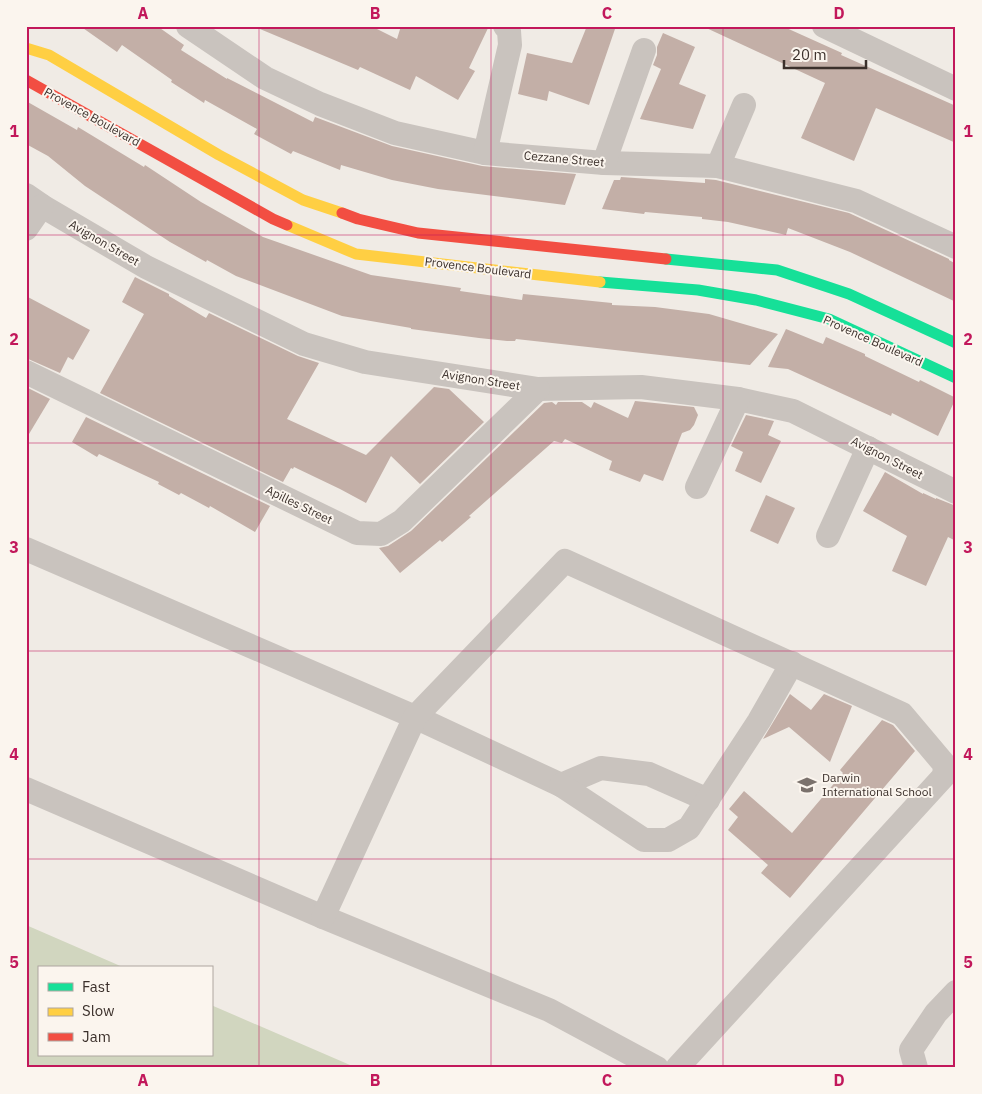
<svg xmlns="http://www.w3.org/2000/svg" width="982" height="1094" font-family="'IBM Plex Sans',sans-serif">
<rect width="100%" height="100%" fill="#f0ebe5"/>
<path fill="#d1d6bf" d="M26 925 125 968H39V1055H211V1005L357 1068H26Z"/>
<g fill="#c3afa7">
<path d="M80 26H157L184 45 181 50 227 79V78L313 122 315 117 392 146 482 166 576 174 565 205 438 189 392 180 341 165 340 170 293 151 291 154 254 134 257 129 205 100 204 103 171 82 172 80 122 45 117 52Z"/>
<path d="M253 26H371L397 39 401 26H489L469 68 475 71 458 100 416 76 410 90 360 67 358 70Z"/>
<path d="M587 26H616L589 105 549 91 547 101 518 94 527 53 572 63Z"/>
<path d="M702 26H782L842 53 841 55 956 106V143L876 108 854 161 801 138 825 83Z"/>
<path d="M663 33 695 47 679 84 706 95 693 129 640 119 661 69 653 65 657 55V47Z"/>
<path d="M26 101 77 130 78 127 144 167 145 165 201 202 263 237 371 275 461 288 460 291 522 300 523 294 612 303V305L655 307 709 314 778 334 750 365 516 339 515 341H507L479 338 411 329V328L342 316 236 276 207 260 206 262 170 242 85 186 48 156 26 144Z"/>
<path d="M621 177 705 183V179L716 180 849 213 949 259V260L956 264V302L850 252 788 228 786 235 728 222 702 219V217L645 212 644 214 602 209 614 180H620Z"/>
<path d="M135 277 169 294V296L206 318 209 313 298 356 319 363 287 419 366 455 434 387 449 389 484 422 420 484 391 456 366 503 340 489 294 467 293 469 291 468 283 482 100 393 144 314 122 302Z"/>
<path d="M26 296 90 330 73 360 68 357 60 373 26 358Z"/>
<path d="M786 329 823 344 826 337 865 354V356L919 382 920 380 956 398 938 436 892 413 891 416 788 369 768 367Z"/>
<path d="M26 387 50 399 26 439Z"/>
<path d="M635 401 694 407 698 415 694 425 690 430 682 433 663 481 644 474 640 482 609 470 612 461 565 439 562 443 554 441 469 516 471 517 442 542 440 540 400 573 379 548 388 546 411 531 544 403 552 402 556 405 558 402H582L591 408 594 402 628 418Z"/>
<path d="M746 415 774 421 768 435 781 441 761 483 735 471 743 452 731 446Z"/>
<path d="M86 417 270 506 255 532 210 506 209 508 181 493 179 495 158 484 159 482 99 454 97 457 72 442Z"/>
<path d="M885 472 923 494V493L936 499V498L956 506V541L948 537 926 586 892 571 907 536 863 511Z"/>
<path d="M766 495 795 508 778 544 750 531Z"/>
<path d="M790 694 811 710 824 694 852 706 830 762 789 727 763 739Z"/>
<path d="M882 720 893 725 915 751 790 898 761 873 768 865 728 830 738 817 729 809 744 791 792 833 843 773 840 770Z"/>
</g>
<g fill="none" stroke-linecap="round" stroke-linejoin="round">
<g stroke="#c9c3be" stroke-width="24">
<path d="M188 26 265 78 320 104 395 133 485 153 604 163 718 166 856 201 956 247"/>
<path d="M824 26 956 89"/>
<path d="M485 153 510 45 509 31 505 26"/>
<path d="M604 163 644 50"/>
<path d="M718 166 744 105"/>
<path d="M26 195 42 206 146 267 304 344 365 362 538 389 641 387 738 399 793 411 956 492"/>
<path d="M26 229 42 206"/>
<path d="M26 372 357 533 381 534 402 521 538 389"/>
<path d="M697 487 738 399"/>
<path d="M828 536 868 448"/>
<path d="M26 549 415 717 561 785 601 768 649 774 708 800"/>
<path d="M561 785 644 840H668L689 828 759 721 792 663"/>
<path d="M26 789 323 917 549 1010 657 1068"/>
<path d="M323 917 415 717 565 561 902 714 945 765 944 776 677 1068"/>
<path d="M916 1068 911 1050 936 1013 956 992"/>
</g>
<g stroke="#16e098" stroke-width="11">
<path d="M666 259 777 270 849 294 956 343"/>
<path d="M600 282 698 290 756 300 829 319 956 378"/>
</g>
<g stroke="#ffcf43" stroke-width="11">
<path d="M26 48 49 55 219 155 303 200 342 213"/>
<path d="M287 225 356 254 600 282"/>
</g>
<g stroke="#f24e42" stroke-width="11">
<path d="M26 80 273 219 287 225"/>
<path d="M342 213 358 219 418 233 666 259"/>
</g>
</g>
<path fill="none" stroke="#c2185b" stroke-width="1" stroke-opacity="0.55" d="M259 26V1068M491 26V1068M723 26V1068M26 235H956M26 443H956M26 651H956M26 859H956"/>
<defs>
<g id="school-bare" transform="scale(1.5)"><path d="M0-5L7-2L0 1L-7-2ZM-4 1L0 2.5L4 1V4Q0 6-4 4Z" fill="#7a716c" stroke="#fbf5ee" stroke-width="2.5" paint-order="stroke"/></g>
</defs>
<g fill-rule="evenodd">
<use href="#school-bare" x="807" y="785"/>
</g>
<g text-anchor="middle" stroke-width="4" stroke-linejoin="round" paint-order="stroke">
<g font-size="12" fill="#3b302b" stroke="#fbf5ee">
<text transform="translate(92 117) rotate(29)" y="4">Provence Boulevard</text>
<text transform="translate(564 159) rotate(5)" y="4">Cezzane Street</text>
<text transform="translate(104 243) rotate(30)" y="4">Avignon Street</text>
<text transform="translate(478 268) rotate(7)" y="4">Provence Boulevard</text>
<text transform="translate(873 341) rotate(24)" y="4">Provence Boulevard</text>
<text transform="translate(481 380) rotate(9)" y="4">Avignon Street</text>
<text transform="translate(887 458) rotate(27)" y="4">Avignon Street</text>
<text transform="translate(299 505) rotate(26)" y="4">Apilles Street</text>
</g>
<g font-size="12" fill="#3b302b" stroke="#fbf5ee" text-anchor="start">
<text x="822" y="782">Darwin<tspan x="822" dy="14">International School</tspan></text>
</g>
</g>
<rect width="982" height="1094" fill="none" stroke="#fbf5ee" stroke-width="55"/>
<rect x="38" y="966" width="175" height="90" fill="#fbf5ee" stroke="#aea6a0"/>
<rect x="48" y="983" width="25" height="8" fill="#16e098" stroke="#aea6a0"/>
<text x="82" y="992" font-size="15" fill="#3b302b">Fast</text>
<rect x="48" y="1008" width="25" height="8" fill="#ffcf43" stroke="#aea6a0"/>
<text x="82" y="1016" font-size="15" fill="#3b302b">Slow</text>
<rect x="48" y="1033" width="25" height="8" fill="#f24e42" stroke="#aea6a0"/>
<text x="82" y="1042" font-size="15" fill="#3b302b">Jam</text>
<path d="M784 60v8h82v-8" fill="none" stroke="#3b302b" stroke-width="2.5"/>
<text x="792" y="60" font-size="15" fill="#3b302b" stroke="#fbf5ee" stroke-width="4" paint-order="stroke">20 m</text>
<rect x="28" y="28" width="926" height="1038" fill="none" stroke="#c2185b" stroke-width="2"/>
<g font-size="16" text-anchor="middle" font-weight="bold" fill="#c2185b">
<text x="143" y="19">A</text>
<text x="375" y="19">B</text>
<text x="607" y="19">C</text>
<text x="839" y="19">D</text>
<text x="14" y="137">1</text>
<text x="968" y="137">1</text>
<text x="14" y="345">2</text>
<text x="968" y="345">2</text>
<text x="14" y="553">3</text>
<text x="968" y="553">3</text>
<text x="14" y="760">4</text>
<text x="968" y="760">4</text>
<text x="14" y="968">5</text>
<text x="968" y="968">5</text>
<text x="143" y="1086">A</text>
<text x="375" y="1086">B</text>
<text x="607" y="1086">C</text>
<text x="839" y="1086">D</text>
</g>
</svg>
